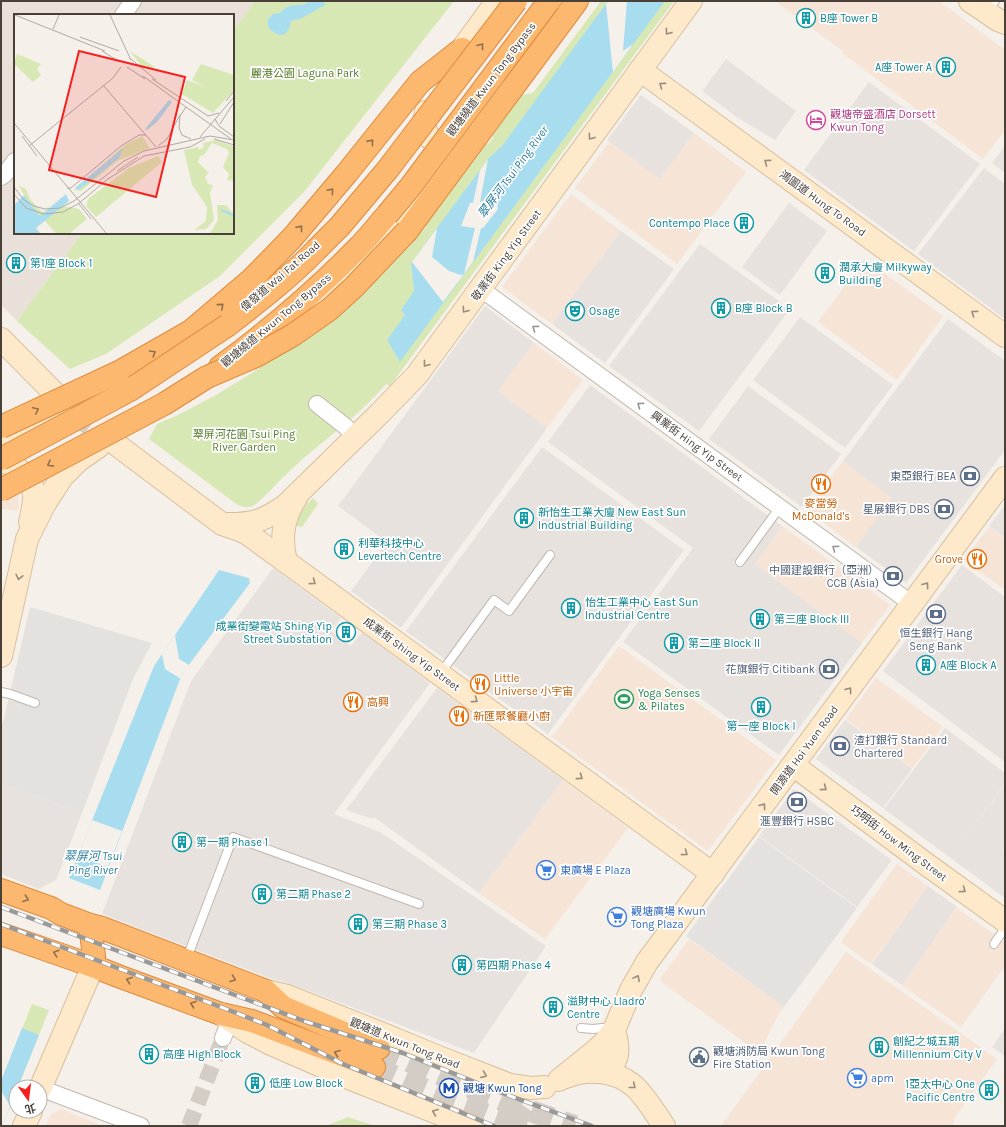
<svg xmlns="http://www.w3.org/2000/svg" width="1006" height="1127" font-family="Karla,'Noto Sans TC',sans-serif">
<rect width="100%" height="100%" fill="#f5f0ea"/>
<path fill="#e9e1d9" d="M1 1H255L233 31V15H15V233H82L17 321 1 305Z"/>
<g fill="#f6e4d6">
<path d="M775 1H939L1005 50V130L983 159 842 53 843 51Z"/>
<path d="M694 133 746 172 677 264 575 188 609 142 660 179Z"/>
<path d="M571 194 621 231 552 324 502 287Z"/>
<path d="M865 259 943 316 897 380 818 322Z"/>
<path d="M534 343 583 380 547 428 498 391Z"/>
<path d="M843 461 893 498 856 547 807 510Z"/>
<path d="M1 471 18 493 19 509 17 511 3 509 1 510Z"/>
<path d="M782 526 890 605 862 643 755 564Z"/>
<path d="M989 527 1005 539V590L964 560Z"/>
<path d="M619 646 776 760 708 851 552 737Z"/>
<path d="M876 678 943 727 912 769 846 719Z"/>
<path d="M563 780 628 828 545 939 479 893Z"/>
<path d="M897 864 928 886 871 964 841 942Z"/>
<path d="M957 908 1005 942V966L961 1027 902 985Z"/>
<path d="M689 939 784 1007 778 1015 759 1053 660 981 662 976Z"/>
<path d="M846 952 997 1059 955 1117 953 1126H721Z"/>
<path d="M62 1109 102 1126H46L50 1115Z"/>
</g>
<g fill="#e8e2df">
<path d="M726 59 796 111 775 140 738 118 702 91Z"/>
<path d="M869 82 980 164 914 251 804 170Z"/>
<path d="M641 95 694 133 660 179 607 140Z"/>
<path d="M1005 146V173L992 163Z"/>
<path d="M984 168 1005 184V319L918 254Z"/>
<path d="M789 203 827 231 780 295 742 267Z"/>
<path d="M621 231 674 269 605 363 552 324Z"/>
<path d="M700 244 790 309 699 431 609 366Z"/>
<path d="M485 306 534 343 498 391 547 428 401 628 351 591 387 542 338 506Z"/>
<path d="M800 317 893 385 845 448 753 380Z"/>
<path d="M948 319 1005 361V450L906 583 856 547 892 498 843 461Z"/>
<path d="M590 385 782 526 755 564 862 643 779 755 623 642 693 548 548 442Z"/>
<path d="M748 386 841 454 802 507 709 439Z"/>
<path d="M542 447 684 550 548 734 406 631Z"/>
<path d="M1005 505V538L989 526Z"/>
<path d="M962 565 1005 597V762L883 671Z"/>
<path d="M273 568 341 618 331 631 351 646 362 632 430 683 334 814 380 832 546 946 474 1053 296 986 267 977 102 914 191 681Z"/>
<path d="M437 688 563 780 479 893 374 817 373 819 346 810Z"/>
<path d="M845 720 912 769 883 808 816 759Z"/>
<path d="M945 728 1005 773V784L952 854 1005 785V847L1000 853 1005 848V898L884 809Z"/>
<path d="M1 783 82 813 56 880 39 889 1 874Z"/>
<path d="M794 789 892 860 857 907 759 836Z"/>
<path d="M928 886 957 907 902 985 872 964Z"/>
<path d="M1005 1028V1056L992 1047Z"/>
</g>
<g fill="#d8e8b4">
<path d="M255 1H454L304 192 220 276 106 354 70 369 17 321 82 233H233V31Z"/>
<path d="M601 1H674L390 386 386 384C360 415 326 438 296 465 287 473 278 482 270 491 265 495 260 502 254 505 247 509 241 507 235 503L149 439 157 424 178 415 216 395 252 373 287 349 416 232 423 231 426 227 425 221 439 201 445 200 449 195 448 189 481 145 489 143 493 138 492 135 522 95 533 93Z"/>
<path d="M313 498 318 504 302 527 293 525 302 509Z"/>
<path d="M32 1004 49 1010 18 1087H16V1092L2 1126H1V1081Z"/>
<path d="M348 1117 375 1126H326Z"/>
</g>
<g fill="#e4e1df">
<path d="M30 607 152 643 133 679 82 813 1 783V727L4 719Z"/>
<path d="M759 837 857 908 784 1007 686 936Z"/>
</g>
<g fill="#a8ddf0">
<path d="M310 1H324L325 5 302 18 291 21C288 38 279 39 268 27V19L273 14 280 13C291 0 300 9 310 1Z"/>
<path d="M608 1H665L400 362 387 340 405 315 401 310 414 291 411 263 488 159 502 146Z"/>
<path d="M219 570 249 578 250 583 182 674 100 890 69 878 154 666Z"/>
<path d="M22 1028 39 1035 18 1087H16V1092L2 1126H1V1081Z"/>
</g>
<g fill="#f5f0ea">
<path d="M608 1H627L623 51 633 44 613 72 606 4Z"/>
<path d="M488 159 480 202 496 199 498 209 483 228H481L473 262 443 302 412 262 437 228 432 257 449 271 461 275 464 274 475 228 461 226 470 203H473L480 170Z"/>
<path d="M175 635 179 659 189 665 182 674 181 679 165 669 162 654Z"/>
<path d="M92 820 122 831 108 867 78 856Z"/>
<path d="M1 1090 10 1106 2 1126H1Z"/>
</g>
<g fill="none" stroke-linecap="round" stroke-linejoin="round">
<path stroke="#d3cdc6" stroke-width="16" stroke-dasharray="16 8" stroke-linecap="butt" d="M189 1126 223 1038"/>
<g stroke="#d3cdc6" stroke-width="22" stroke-dasharray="22 11" stroke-linecap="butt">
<path d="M73 412 109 439"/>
<path d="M516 1126C516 1115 523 1106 530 1098"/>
</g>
<g stroke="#d3cdc6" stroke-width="22" stroke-dasharray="22 11" stroke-linecap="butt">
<path d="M379 1048C443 1076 508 1105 575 1126"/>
<path d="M374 1067 446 1099 517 1126"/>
</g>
<g stroke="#c1b7ad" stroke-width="10">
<g id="lane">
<path d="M986 11 995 1"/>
<path d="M740 562 780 507"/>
<path d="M440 674 494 600 509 611 550 555"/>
<path d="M1 692 10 694 35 703"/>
<path d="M994 944 1005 928"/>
<path d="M185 959 190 950 233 837 419 904"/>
<path d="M581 1028 593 1029 611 1027"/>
</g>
</g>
<g stroke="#c1b7ad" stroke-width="18">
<g id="street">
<path d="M123 15 133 1"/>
<path d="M1 177 5 174 15 161"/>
<path d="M481 289 912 604"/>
<path d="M317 404 346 427 355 438"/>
<path d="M223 1038 230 1020"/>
<path d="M40 1088 141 1126"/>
</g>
</g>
<g stroke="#d7bf9d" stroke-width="24">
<g id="secondary">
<path d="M970 1 998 20 1005 23"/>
<path d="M453 65 462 49 497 1"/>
<path d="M640 70 1005 336"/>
<path d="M426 112C425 117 424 123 425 128 430 147 446 144 460 138"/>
<path d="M287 329 322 299 367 256 419 197 496 89"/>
<path d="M1 339 73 412"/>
<path d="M109 439 222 524 240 530 248 534 713 874"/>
<path d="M1 445 51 422"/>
<path d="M1 461C16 464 31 478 34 493 35 502 32 513 30 522"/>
<path d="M227 524C254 524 263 521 285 506L380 413 417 375 691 1"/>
<path d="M286 562C280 538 283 518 296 498"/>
<path d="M1 656 27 539 44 505 62 477 79 460 98 447"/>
<path d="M793 765 926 864 1005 921"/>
<path d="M266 991 287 996 378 1032 436 1056 510 1085 531 1088 545 1087"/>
<path d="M221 1014 248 1032 271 1044 351 1079 471 1126"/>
<path d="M597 1072C600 1071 604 1070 607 1068 621 1061 618 1043 614 1030"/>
<path d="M566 1077C587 1068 615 1070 634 1086 646 1097 655 1113 664 1126"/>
<path d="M559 1080 595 1051 604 1043 614 1030 631 990 647 962 1005 478"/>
<path d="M40 1089 93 966"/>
<path d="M24 1126 31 1111"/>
</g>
</g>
<g stroke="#dd8a3d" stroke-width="24">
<g id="highway">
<path d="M407 231 577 1"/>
<path d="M228 325C259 301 289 278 316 250"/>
<path d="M220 367C269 331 316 291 359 247 369 237 377 226 387 215"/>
<path d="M119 372 191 331 251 280 292 238 347 173 420 82 462 49"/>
<path d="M1 890 51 908 61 914 90 925 102 928 266 991 283 1007 379 1048"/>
<path d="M90 925 94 956 93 966"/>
<path d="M1 934 93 966 118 976 221 1014 252 1021 374 1067"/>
</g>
</g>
<use href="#lane" stroke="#fff" stroke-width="8"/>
<use href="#street" stroke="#fff" stroke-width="16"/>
<use href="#secondary" stroke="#feeacb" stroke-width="22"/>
<use href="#highway" stroke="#fcb86e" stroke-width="22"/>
<g stroke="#999" stroke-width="4.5">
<g id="rail">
<path d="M1 907 304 1021 403 1053 502 1093 592 1126"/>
<path d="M1 924 234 1012 267 1025 343 1064 494 1126"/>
</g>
</g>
<use href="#rail" stroke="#fff" stroke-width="3" stroke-dasharray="9" stroke-linecap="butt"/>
<g stroke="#dd8a3d" stroke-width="24" stroke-linecap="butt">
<g id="highway-bridge">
<path d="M387 215 411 186 549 1"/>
<path d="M316 250 340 226 388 169 516 1"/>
<path d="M1 427 119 372"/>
<path d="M1 459 130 390 228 325"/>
<path d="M1 490 164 404 207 377 256 356 293 335 330 309 354 287 407 231"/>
</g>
</g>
<use href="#highway-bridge" stroke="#fcb86e" stroke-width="22"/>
</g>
<defs><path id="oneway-chevron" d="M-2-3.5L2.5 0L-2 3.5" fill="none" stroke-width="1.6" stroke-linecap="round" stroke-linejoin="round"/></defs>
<g stroke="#9a8c7a">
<use href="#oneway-chevron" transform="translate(668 32) rotate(126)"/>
<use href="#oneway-chevron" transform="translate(662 85) rotate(-144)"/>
<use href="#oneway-chevron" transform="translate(591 137) rotate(126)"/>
<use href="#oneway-chevron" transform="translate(767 162) rotate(-144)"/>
<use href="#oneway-chevron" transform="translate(465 310) rotate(126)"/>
<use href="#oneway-chevron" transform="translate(974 313) rotate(-144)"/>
<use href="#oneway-chevron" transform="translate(426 364) rotate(127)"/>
<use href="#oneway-chevron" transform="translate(19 577) rotate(103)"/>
<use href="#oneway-chevron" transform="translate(313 582) rotate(36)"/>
<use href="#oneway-chevron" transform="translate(926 585) rotate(-54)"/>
<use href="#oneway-chevron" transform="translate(849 690) rotate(-54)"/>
<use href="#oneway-chevron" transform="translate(475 700) rotate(36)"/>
<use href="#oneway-chevron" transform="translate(580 777) rotate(36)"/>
<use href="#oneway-chevron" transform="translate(824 788) rotate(37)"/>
<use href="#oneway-chevron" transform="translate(763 806) rotate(-53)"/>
<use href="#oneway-chevron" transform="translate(685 853) rotate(36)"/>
<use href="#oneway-chevron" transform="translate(963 890) rotate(36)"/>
<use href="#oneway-chevron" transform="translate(637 978) rotate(-62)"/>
<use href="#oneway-chevron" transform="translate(484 1075) rotate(21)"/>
<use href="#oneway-chevron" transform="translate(633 1086) rotate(39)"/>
<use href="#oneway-chevron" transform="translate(435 1112) rotate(-158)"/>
</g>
<g stroke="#91704e">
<use href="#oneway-chevron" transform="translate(481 46) rotate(-53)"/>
<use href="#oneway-chevron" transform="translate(371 142) rotate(-51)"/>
<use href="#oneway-chevron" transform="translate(331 191) rotate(-49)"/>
<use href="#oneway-chevron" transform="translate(300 228) rotate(-51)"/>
<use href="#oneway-chevron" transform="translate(221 306) rotate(-40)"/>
<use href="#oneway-chevron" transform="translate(153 353) rotate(-31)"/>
<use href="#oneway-chevron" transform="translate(36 410) rotate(-25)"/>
<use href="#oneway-chevron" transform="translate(50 464) rotate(152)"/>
<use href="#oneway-chevron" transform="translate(26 899) rotate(20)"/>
<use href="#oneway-chevron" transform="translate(56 953) rotate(-161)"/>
<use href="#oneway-chevron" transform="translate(233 979) rotate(21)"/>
<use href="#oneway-chevron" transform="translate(129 980) rotate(-160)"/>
<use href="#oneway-chevron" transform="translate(193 1004) rotate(-160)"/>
<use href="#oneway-chevron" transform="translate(337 1053) rotate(-159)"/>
</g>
<g stroke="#9b9692">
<use href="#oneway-chevron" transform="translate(535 328) rotate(-144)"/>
<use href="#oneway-chevron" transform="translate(640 405) rotate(-144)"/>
<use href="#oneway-chevron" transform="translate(835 548) rotate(-144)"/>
</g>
<defs>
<g id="building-ring" transform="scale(1)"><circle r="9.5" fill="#fff" stroke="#0f9aa8" stroke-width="1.5"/><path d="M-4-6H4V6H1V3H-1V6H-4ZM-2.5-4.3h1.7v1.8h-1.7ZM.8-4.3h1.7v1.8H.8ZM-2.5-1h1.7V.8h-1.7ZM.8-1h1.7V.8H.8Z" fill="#0f9aa8"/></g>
<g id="hotel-ring" transform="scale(1)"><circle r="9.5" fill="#fff" stroke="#d1479c" stroke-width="1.5"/><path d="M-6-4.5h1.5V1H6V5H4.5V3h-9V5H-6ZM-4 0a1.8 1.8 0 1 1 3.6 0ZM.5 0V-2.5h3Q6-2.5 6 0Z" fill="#d1479c"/></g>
<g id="theatre-ring" transform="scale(1)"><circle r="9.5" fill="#fff" stroke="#0f9aa8" stroke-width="1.5"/><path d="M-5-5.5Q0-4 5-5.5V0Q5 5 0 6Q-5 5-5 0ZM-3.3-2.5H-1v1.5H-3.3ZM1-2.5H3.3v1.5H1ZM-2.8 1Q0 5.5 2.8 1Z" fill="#0f9aa8"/></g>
<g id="bank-ring" transform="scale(1)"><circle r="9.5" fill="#fff" stroke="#5c6f8a" stroke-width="1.5"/><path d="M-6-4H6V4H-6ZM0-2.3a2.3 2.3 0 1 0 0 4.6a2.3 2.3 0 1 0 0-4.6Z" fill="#5c6f8a"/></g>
<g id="restaurant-ring" transform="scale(1)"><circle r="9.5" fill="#fff" stroke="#e8710a" stroke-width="1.5"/><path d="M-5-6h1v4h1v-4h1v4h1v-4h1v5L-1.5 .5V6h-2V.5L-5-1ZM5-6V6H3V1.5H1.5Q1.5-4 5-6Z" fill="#e8710a"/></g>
<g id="stadium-ring" transform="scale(1)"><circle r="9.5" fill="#fff" stroke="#2e9e5b" stroke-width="1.5"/><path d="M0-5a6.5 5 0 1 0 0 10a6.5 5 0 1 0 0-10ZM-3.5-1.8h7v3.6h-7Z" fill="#2e9e5b"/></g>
<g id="supermarket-ring" transform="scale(1)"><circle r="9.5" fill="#fff" stroke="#3f7fe0" stroke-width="1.5"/><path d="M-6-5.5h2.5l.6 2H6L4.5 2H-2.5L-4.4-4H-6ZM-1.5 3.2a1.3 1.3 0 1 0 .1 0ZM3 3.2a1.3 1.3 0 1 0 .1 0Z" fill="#3f7fe0"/></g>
<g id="civic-ring" transform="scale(1)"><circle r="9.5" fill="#fff" stroke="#5c6f8a" stroke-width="1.5"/><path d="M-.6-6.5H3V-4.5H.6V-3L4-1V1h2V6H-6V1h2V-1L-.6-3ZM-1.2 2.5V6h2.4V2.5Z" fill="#5c6f8a"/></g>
<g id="metro-ring" transform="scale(1)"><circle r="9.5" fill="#fff" stroke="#1a4fb4" stroke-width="1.5"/><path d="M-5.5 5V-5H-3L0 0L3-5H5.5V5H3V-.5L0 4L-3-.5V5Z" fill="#1a4fb4"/></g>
</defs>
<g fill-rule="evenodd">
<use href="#building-ring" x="806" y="18"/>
<use href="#building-ring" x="946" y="67"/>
<use href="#hotel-ring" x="816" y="120"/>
<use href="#building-ring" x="744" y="223"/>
<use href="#building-ring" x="16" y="263"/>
<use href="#building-ring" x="825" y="273"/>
<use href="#building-ring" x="721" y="308"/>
<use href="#theatre-ring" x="575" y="311"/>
<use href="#bank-ring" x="970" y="476"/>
<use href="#restaurant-ring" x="821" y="484"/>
<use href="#bank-ring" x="944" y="509"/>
<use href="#building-ring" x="524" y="518"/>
<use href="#building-ring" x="344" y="549"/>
<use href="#restaurant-ring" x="977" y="559"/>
<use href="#bank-ring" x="893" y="576"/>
<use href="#building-ring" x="571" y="608"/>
<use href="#bank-ring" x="936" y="614"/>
<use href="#building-ring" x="760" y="619"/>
<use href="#building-ring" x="346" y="632"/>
<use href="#building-ring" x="674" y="643"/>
<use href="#building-ring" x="926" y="665"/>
<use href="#bank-ring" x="829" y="669"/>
<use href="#restaurant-ring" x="480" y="684"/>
<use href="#stadium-ring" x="624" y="699"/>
<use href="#restaurant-ring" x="353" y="702"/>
<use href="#building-ring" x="761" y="707"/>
<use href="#restaurant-ring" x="459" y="716"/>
<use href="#bank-ring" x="840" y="746"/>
<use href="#bank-ring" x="797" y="802"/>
<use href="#building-ring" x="182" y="842"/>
<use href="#supermarket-ring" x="546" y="870"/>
<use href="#building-ring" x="262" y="894"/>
<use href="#supermarket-ring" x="617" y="917"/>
<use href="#building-ring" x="358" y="924"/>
<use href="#building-ring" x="462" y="965"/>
<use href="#building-ring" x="553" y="1007"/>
<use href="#building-ring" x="879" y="1047"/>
<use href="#building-ring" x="149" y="1054"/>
<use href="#civic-ring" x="699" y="1057"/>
<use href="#supermarket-ring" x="857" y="1078"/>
<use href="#building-ring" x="255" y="1083"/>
<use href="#metro-ring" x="449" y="1088"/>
<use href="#building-ring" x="989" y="1090"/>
</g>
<g text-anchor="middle" stroke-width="3.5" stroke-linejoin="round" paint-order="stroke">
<g font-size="11" fill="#0d838f" stroke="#fff" text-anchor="start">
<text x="820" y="22">B座 Tower B</text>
<text x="932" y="71" text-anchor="end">A座 Tower A</text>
<text x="730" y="227" text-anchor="end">Contempo Place</text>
<text x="30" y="267">第1座 Block 1</text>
<text x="839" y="271">潤承大廈 Milkyway<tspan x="839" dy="13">Building</tspan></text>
<text x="735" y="312">B座 Block B</text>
<text x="589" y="315">Osage</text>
<text x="538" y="516">新怡生工業大廈 New East Sun<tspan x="538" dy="13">Industrial Building</tspan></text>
<text x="358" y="547">利華科技中心<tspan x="358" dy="13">Levertech Centre</tspan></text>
<text x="585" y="606">怡生工業中心 East Sun<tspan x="585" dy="13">Industrial Centre</tspan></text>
<text x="774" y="623">第三座 Block III</text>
<text x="332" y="630" text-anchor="end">成業街變電站 Shing Yip<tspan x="332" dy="13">Street Substation</tspan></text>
<text x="688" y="647">第二座 Block II</text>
<text x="940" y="669">A座 Block A</text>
<text x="761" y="730" text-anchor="middle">第一座 Block I</text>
<text x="196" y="846">第一期 Phase 1</text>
<text x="276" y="898">第二期 Phase 2</text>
<text x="372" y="928">第三期 Phase 3</text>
<text x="476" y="969">第四期 Phase 4</text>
<text x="567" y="1005">溢財中心 Lladro'<tspan x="567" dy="13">Centre</tspan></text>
<text x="893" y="1045">創紀之城五期<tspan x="893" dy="13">Millennium City V</tspan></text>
<text x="163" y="1058">高座 High Block</text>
<text x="269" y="1087">低座 Low Block</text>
<text x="975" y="1088" text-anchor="end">1亞太中心 One<tspan x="975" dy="13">Pacific Centre</tspan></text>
</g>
<g font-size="11" fill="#557b2b" stroke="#fff">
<text x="305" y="77">麗港公園 Laguna Park</text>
<text x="244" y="438">翠屏河花園 Tsui Ping<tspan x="244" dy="13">River Garden</tspan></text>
</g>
<g font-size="11" fill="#494038" stroke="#fff">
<text transform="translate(491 79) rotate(-53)" y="4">觀塘繞道 Kwun Tong Bypass</text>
<text transform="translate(823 203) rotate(36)" y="4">鴻圖道 Hung To Road</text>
<text transform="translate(506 255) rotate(-54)" y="4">敬業街 King Yip Street</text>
<text transform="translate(280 276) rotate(-41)" y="4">偉發道 Wai Fat Road</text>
<text transform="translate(276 320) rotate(-40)" y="4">觀塘繞道 Kwun Tong Bypass</text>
<text transform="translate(697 446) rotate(36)" y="4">興業街 Hing Yip Street</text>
<text transform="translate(412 654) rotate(36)" y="4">成業街 Shing Yip Street</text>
<text transform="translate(804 750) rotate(-54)" y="4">開源道 Hoi Yuen Road</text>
<text transform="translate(899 843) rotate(37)" y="4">巧明街 How Ming Street</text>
<text transform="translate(405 1043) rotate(22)" y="4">觀塘道 Kwun Tong Road</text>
</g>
<g font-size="11" fill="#b23c85" stroke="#fff" text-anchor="start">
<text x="830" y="118">觀塘帝盛酒店 Dorsett<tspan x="830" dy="13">Kwun Tong</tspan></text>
</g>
<g font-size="11" fill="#4e5e75" stroke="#fff" text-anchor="end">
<text x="956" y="480">東亞銀行 BEA</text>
<text x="930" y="513">星展銀行 DBS</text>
<text x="879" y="574">中國建設銀行（亞洲）<tspan x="879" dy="13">CCB (Asia)</tspan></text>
<text x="936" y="637" text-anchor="middle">恒生銀行 Hang<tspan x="936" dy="13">Seng Bank</tspan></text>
<text x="815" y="673">花旗銀行 Citibank</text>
<text x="854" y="744" text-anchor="start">渣打銀行 Standard<tspan x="854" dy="13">Chartered</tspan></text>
<text x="797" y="825" text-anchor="middle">滙豐銀行 HSBC</text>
<text x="713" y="1055" text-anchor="start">觀塘消防局 Kwun Tong<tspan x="713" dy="13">Fire Station</tspan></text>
</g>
<g font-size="11" fill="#c56008" stroke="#fff" text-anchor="start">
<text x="821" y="507" text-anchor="middle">麥當勞<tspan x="821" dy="13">McDonald's</tspan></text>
<text x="963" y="563" text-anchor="end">Grove</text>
<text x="494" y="682">Little<tspan x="494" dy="13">Universe 小宇宙</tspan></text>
<text x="367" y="706">高興</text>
<text x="473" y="720">新匯聚餐廳小廚</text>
</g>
<g font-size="11" fill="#27864d" stroke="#fff" text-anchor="start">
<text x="638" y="697">Yoga Senses<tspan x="638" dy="13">&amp; Pilates</tspan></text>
</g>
<g font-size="11" fill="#366cbe" stroke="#fff" text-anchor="start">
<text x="560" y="874">東廣場 E Plaza</text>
<text x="631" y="915">觀塘廣場 Kwun<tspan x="631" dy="13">Tong Plaza</tspan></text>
<text x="871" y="1082">apm</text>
</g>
<g font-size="11" fill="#164399" stroke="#fff" text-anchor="start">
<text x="463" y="1092">觀塘 Kwun Tong</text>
</g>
<g font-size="12" font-style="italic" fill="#2c7e9c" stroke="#fff">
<text transform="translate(513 172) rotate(-54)" y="4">翠屏河 Tsui Ping River</text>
<text x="93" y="860">翠屏河 Tsui<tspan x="93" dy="14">Ping River</tspan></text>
</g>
</g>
<g transform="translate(14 14)">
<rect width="220" height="220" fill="#f5f0ea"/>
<path d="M115 36 119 39 141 53 134 55 126 50ZM3 40 27 50 23 55 27 61 19 68 0 50ZM187 50 220 61V76L199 99 168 80 173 66 192 73 178 66ZM128 122 136 134 103 147 67 177 60 176 111 131ZM202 126 220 133V167L213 166 215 160 209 153 215 139 213 135 198 129 190 141 186 142 184 148 195 159 191 162 194 170 199 171 196 179 200 206 192 215 180 216 192 207 193 193 178 171 170 136 184 133 185 136 190 133 189 129ZM144 142 148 148 82 203 72 192 74 185 115 154ZM4 171 12 175 16 185 28 198 52 179 28 199 48 192 65 195 73 205 56 219H42L17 192ZM203 191H212L220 201V219H196L204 206Z" fill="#d8e8b4"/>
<path d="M155 86 158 88 143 108 133 116 131 115ZM109 134 105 144 74 169 64 176 61 174ZM52 180 55 187 22 214 26 219H0V191L10 181 26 202Z" fill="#a8ddf0"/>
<path fill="none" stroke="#a8ddf0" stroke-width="2" d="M207 196 219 201"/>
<path fill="none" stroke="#b0aaa3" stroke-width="1" d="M1 1 91 37M96 1 117 46M39 15 45 1M66 23 105 37M88 37 101 45M117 45 142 66M113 53 131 65M129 62 172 93 166 102 165 114 168 121 177 125M138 65 194 102 205 99M89 71 142 133M212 87 220 77M172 93 217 125M201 105 205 112 220 123M0 109 92 219M206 110 220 88M8 122 23 142M186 123 220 83M200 125 220 131M15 132 99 64 107 53M144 132 153 125 166 101M103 157 124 143M94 165 130 142 176 133 191 125M0 173 9 185 20 192 31 195 46 194 60 187 110 147 130 137 196 122 220 126M53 174H57L107 132 125 121H132M0 180 12 194 30 200 49 198 64 190M64 190 95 164M65 190 77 205"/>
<path fill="#f8201f" fill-opacity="0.15" stroke="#f8201f" stroke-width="2" d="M65 37 171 63 142 183 35 156Z"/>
<rect width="220" height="220" fill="none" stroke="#494038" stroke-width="2"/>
</g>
<rect width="1006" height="1127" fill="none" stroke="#494038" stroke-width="4"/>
<g transform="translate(28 1099) rotate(166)"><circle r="19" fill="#ffffff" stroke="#b6b3af"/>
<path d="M0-3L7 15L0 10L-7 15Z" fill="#f8201f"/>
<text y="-6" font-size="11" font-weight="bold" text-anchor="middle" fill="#494038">北</text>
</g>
</svg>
